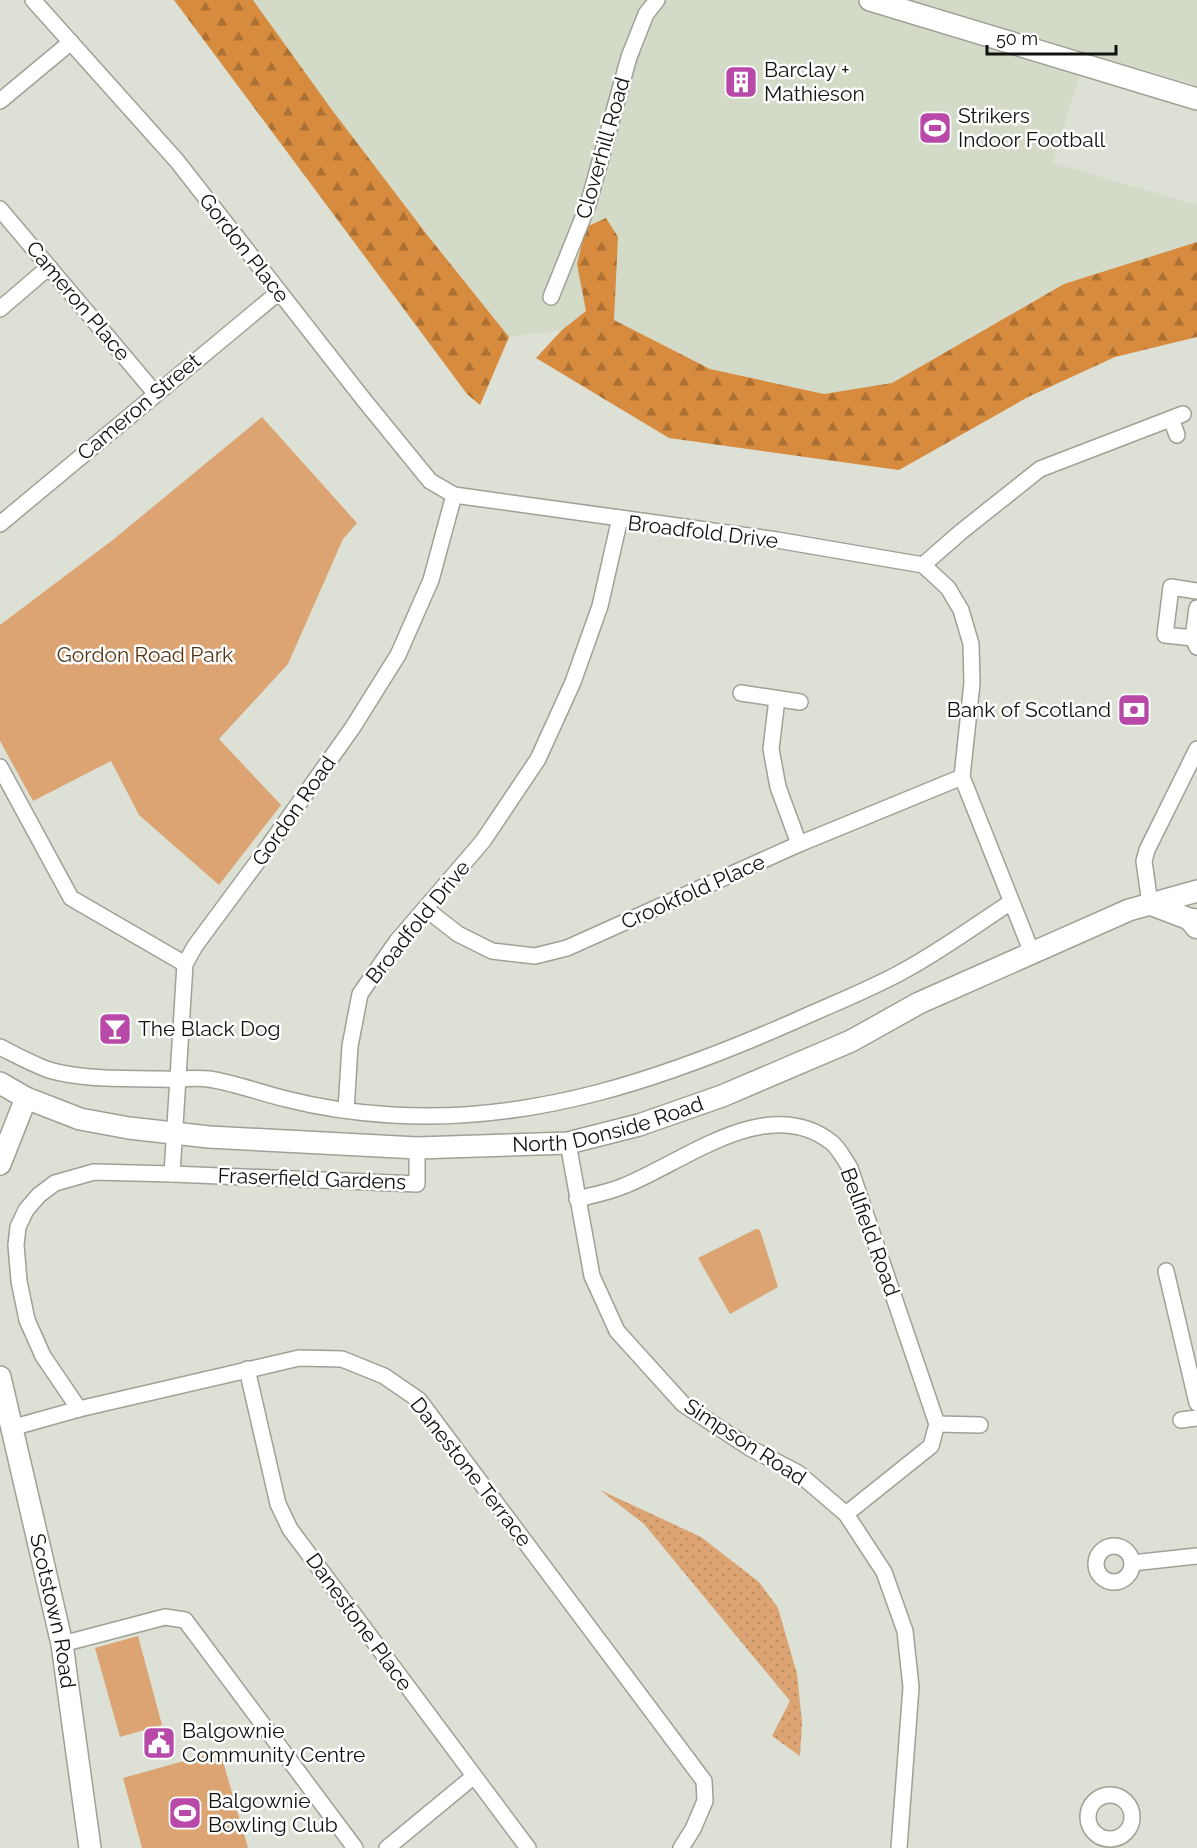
<svg xmlns="http://www.w3.org/2000/svg" width="1197" height="1848" font-family="Raleway,sans-serif">
<defs>
<pattern id="grass-dots" width="8" height="8" patternUnits="userSpaceOnUse" patternTransform="scale(1.5)"><rect width="8" height="8" fill="#dba472"/><path d="M2 2h.1M6 6h.1" fill="none" stroke="#bb8c62" stroke-width="1.8" stroke-linecap="round"/></pattern>
<pattern id="forest-firs" width="22" height="20" patternUnits="userSpaceOnUse" patternTransform="scale(1.5)"><rect width="22" height="20" fill="#d78b3f"/><path d="M5 1l3.5 6h-7zM16 11l3.5 6h-7z" fill="#ad7033"/></pattern>
</defs>
<rect width="100%" height="100%" fill="#dce0d5"/>
<path fill="#d3dac7" d="M253 0H1197V85L1086 53 1053 163 1197 205V242L1064 284 891 384 824 394 710 369 614 320 577 264 586 311 562 330 509 337 428 236 331 110Z"/>
<path fill="url(#grass-dots)" d="M600 1490 701 1537 759 1582 778 1608 797 1674 802 1722 800 1756 772 1736 790 1701 644 1524Z"/>
<g fill="url(#forest-firs)">
<path d="M174 0H253L332 110 428 236 509 337 480 405 467 394Z"/>
<path d="M606 218 618 237 614 320 710 369 824 394 892 383 1064 284 1197 242V337L1115 357 1028 397 899 470 669 438 536 358 562 330 586 311 577 264 586 227Z"/>
</g>
<g fill="#dba472">
<path d="M262 417 357 523 343 539 288 664 219 739 281 805 219 885 139 815 111 761 33 801 0 741V625L114 539Z"/>
<path d="M756 1229 760 1230 778 1287 730 1314 698 1258Z"/>
<path d="M138 1636 162 1725 120 1737 95 1648Z"/>
<path d="M220 1751 248 1848H142L123 1778Z"/>
</g>
<g fill="none" stroke-linecap="round" stroke-linejoin="round">
<g stroke="#9ea196" stroke-width="18">
<g id="street">
<path d="M33 0 177 161 364 400 430 481 454 495 620 518"/>
<path d="M0 101 71 42"/>
<path d="M0 209 155 393"/>
<path d="M551 297 588 205 629 57 646 14 657 0"/>
<path d="M0 309 49 267"/>
<path d="M1171 419 1177 435"/>
<path d="M0 524 279 292"/>
<path d="M923 565 962 531 1040 469 1183 414"/>
<path d="M1197 608 1193 638 1197 647"/>
<path d="M1193 638 1165 635 1171 587 1197 591"/>
<path d="M741 693 800 702"/>
<path d="M777 699 771 749 778 787 799 844"/>
<path d="M0 767 71 898 185 964"/>
<path d="M1150 904 1144 861 1147 850 1197 749"/>
<path d="M426 909 458 934 492 951 535 956 567 948 799 844 962 777"/>
<path d="M0 1047C16 1055 32 1064 49 1070 83 1080 124 1078 161 1079 177 1080 192 1077 209 1079 235 1083 261 1093 286 1099 321 1108 357 1113 392 1115 534 1124 668 1077 795 1021 832 1004 872 989 907 969 943 949 976 925 1011 902"/>
<path d="M346 1110 350 1046 360 994 397 941 483 841 538 759 573 682 600 606 620 518 777 540 923 565 948 588 961 610 971 644 972 683 962 777 1032 953"/>
<path d="M568 1143 592 1276 617 1331 683 1404 750 1448 798 1473 846 1514 884 1572 905 1631 911 1687 899 1848"/>
<path d="M172 1174 185 964 195 946 258 861 353 727 398 655 431 580 454 495"/>
<path d="M577 1199C594 1195 610 1192 626 1185 685 1161 768 1093 831 1142 839 1148 844 1159 850 1168L937 1424 931 1446 846 1514"/>
<path d="M1166 1271 1197 1403"/>
<path d="M247 1369 278 1504 290 1529 528 1848"/>
<path d="M79 1409 43 1356 27 1320 19 1281 16 1245 18 1227 26 1210 39 1195 55 1183 94 1172 172 1174 417 1184V1148"/>
<path d="M1181 1420 1197 1418"/>
<path d="M937 1424 980 1425"/>
<path d="M11 1428 79 1409 299 1358 342 1359 384 1376 419 1400 704 1781 705 1801 693 1829 681 1848"/>
<circle cx="1114" cy="1564" r="18"/>
<path d="M1132 1563 1197 1556"/>
<path d="M62 1644 165 1617 185 1620 355 1848"/>
<circle cx="1110" cy="1817" r="22"/>
<path d="M387 1848 473 1777"/>
</g>
</g>
<g stroke="#9ea196" stroke-width="24">
<g id="secondary">
<path d="M870 0 1197 99"/>
<path d="M1150 904 1197 922"/>
<path id="s1" d="M0 1083 26 1098 80 1119 129 1128 209 1137 417 1148 568 1143 639 1125 722 1096 851 1041 919 1003 1129 910 1197 891"/>
<path d="M0 1164 26 1098"/>
<path id="s2" d="M0 1377 62 1644 90 1848"/>
</g>
</g>
<g stroke="#9ea196" stroke-width="27">
<path id="primary" d="M1193 921 1197 926"/>
</g>
<use href="#street" stroke="#fff" stroke-width="15"/>
<use href="#secondary" stroke="#fff" stroke-width="21"/>
<use href="#primary" stroke="#fff" stroke-width="24"/>
</g>
<defs>
<g id="building-square" transform="scale(1.725)"><rect x="-9" y="-9" width="18" height="18" rx="4" fill="#b849a8" stroke="#fff"/><path d="M-4-6H4V6H1V3H-1V6H-4ZM-2.5-4.3h1.7v1.8h-1.7ZM.8-4.3h1.7v1.8H.8ZM-2.5-1h1.7V.8h-1.7ZM.8-1h1.7V.8H.8Z" fill="#fff"/></g>
<g id="stadium-square" transform="scale(1.725)"><rect x="-9" y="-9" width="18" height="18" rx="4" fill="#b849a8" stroke="#fff"/><path d="M0-5a6.5 5 0 1 0 0 10a6.5 5 0 1 0 0-10ZM-3.5-1.8h7v3.6h-7Z" fill="#fff"/></g>
<g id="bank-square" transform="scale(1.725)"><rect x="-9" y="-9" width="18" height="18" rx="4" fill="#b849a8" stroke="#fff"/><path d="M-6-4H6V4H-6ZM0-2.3a2.3 2.3 0 1 0 0 4.6a2.3 2.3 0 1 0 0-4.6Z" fill="#fff"/></g>
<g id="bar-square" transform="scale(1.725)"><rect x="-9" y="-9" width="18" height="18" rx="4" fill="#b849a8" stroke="#fff"/><path d="M-6-5H6L.8 .8V4.5H3.5V6h-7V4.5H-.8V.8Z" fill="#fff"/></g>
<g id="civic-square" transform="scale(1.725)"><rect x="-9" y="-9" width="18" height="18" rx="4" fill="#b849a8" stroke="#fff"/><path d="M-.6-6.5H3V-4.5H.6V-3L4-1V1h2V6H-6V1h2V-1L-.6-3ZM-1.2 2.5V6h2.4V2.5Z" fill="#fff"/></g>
</defs>
<g fill-rule="evenodd">
<use href="#building-square" x="741" y="82"/>
<use href="#stadium-square" x="935" y="128"/>
<use href="#bank-square" x="1134" y="710"/>
<use href="#bar-square" x="115" y="1029"/>
<use href="#civic-square" x="159" y="1743"/>
<use href="#stadium-square" x="185" y="1813"/>
</g>
<g text-anchor="middle" stroke-width="5" stroke-linejoin="round" paint-order="stroke">
<g font-size="21" fill="#11120e" stroke="#fff" text-anchor="start">
<text x="764" y="77">Barclay +<tspan x="764" dy="24">Mathieson</tspan></text>
<text x="958" y="123">Strikers<tspan x="958" dy="24">Indoor Football</tspan></text>
<text x="1111" y="717" text-anchor="end">Bank of Scotland</text>
<text x="138" y="1036">The Black Dog</text>
<text x="182" y="1738">Balgownie<tspan x="182" dy="24">Community Centre</tspan></text>
<text x="208" y="1808">Balgownie<tspan x="208" dy="24">Bowling Club</tspan></text>
</g>
<g font-size="21" fill="#11120e" stroke="#fff">
<text transform="translate(603 148) rotate(-74)" y="7">Cloverhill Road</text>
<text transform="translate(244 248) rotate(52)" y="7">Gordon Place</text>
<text transform="translate(78 301) rotate(50)" y="7">Cameron Place</text>
<text transform="translate(139 407) rotate(-40)" y="7">Cameron Street</text>
<text transform="translate(703 532) rotate(7)" y="7">Broadfold Drive</text>
<text transform="translate(294 811) rotate(-55)" y="7">Gordon Road</text>
<text transform="translate(693 892) rotate(-24)" y="7">Crookfold Place</text>
<text transform="translate(418 922) rotate(-51)" y="7">Broadfold Drive</text>
<text dy="7" stroke="none"><textPath href="#s1" startOffset="620">North Donside Road</textPath></text>
<text transform="translate(312 1179) rotate(2)" y="7">Fraserfield Gardens</text>
<text transform="translate(870 1232) rotate(70)" y="7">Bellfield Road</text>
<text transform="translate(745 1442) rotate(33)" y="7">Simpson Road</text>
<text transform="translate(471 1472) rotate(52)" y="7">Danestone Terrace</text>
<text dy="7" stroke="none"><textPath href="#s2" startOffset="240">Scotstown Road</textPath></text>
<text transform="translate(359 1622) rotate(54)" y="7">Danestone Place</text>
</g>
<g font-size="21" fill="#523314" stroke="#fff">
<text x="145" y="662">Gordon Road Park</text>
</g>
</g>
<path d="M987 45v9h129v-9" fill="none" stroke="#11120e" stroke-width="3"/>
<text x="996" y="45" font-size="18" fill="#11120e" stroke="#ffffff" stroke-width="4.5" paint-order="stroke">50 m</text>
</svg>
